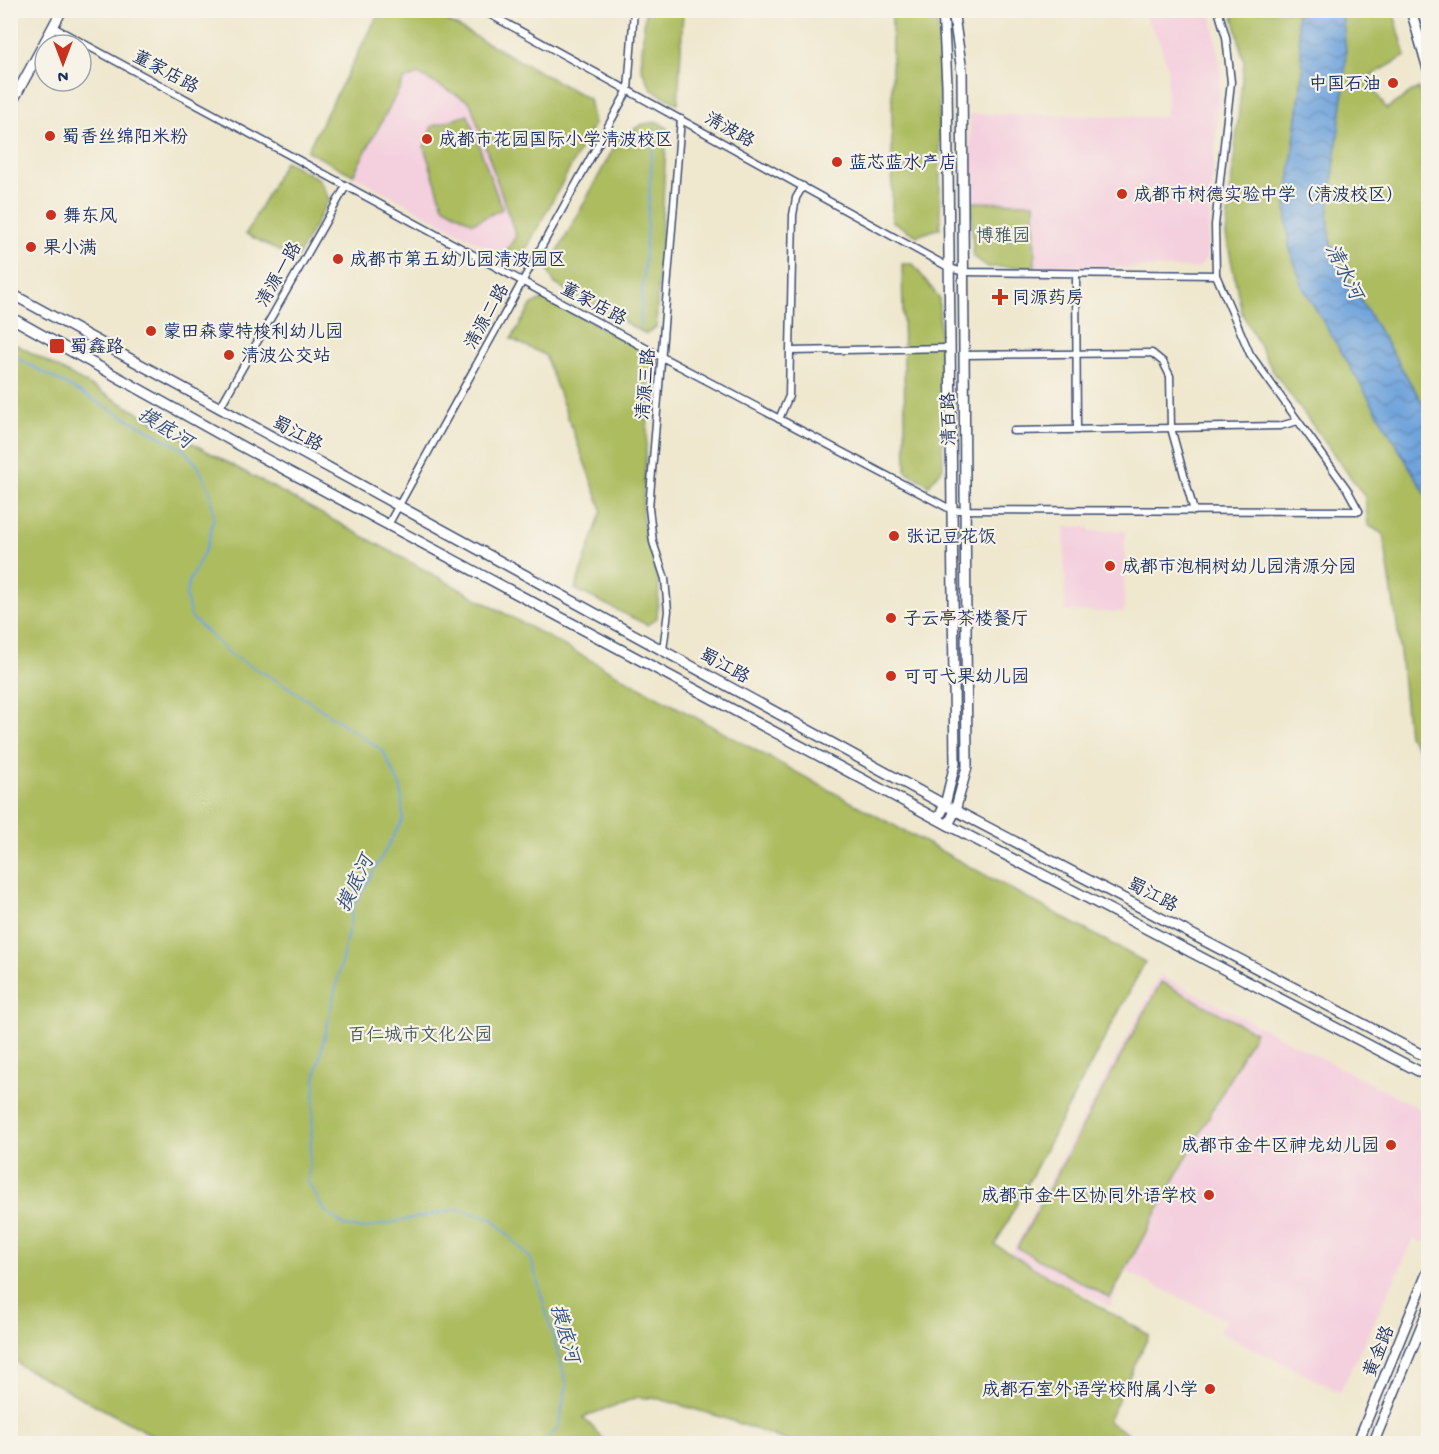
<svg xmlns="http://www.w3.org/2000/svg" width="1439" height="1454" font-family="'Gochi Hand','LXGW WenKai TC',sans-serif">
<defs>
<pattern id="water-waves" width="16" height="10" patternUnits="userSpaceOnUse" patternTransform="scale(1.5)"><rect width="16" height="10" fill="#6ea3db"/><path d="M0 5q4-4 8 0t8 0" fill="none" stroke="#5a85b5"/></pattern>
</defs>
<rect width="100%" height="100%" fill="#f7f3e8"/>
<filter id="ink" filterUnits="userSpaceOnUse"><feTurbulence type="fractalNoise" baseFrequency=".0167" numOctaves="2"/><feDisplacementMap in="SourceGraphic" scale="12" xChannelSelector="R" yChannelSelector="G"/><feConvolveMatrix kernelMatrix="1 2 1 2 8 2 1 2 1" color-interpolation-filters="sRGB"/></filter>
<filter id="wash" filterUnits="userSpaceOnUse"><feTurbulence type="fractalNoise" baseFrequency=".008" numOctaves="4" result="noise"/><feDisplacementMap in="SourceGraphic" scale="24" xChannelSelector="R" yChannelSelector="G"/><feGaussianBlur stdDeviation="1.35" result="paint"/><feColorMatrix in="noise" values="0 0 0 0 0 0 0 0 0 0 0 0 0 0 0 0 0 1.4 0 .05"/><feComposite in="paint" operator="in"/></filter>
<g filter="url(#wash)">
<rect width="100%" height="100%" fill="#efe7ce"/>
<g fill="#f4cfde">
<path d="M1142 11H1211L1221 72 1206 258 1199 268 1035 267 1034 203 971 202 970 114 1166 117 1168 68 1159 40Z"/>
<path d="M418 74 470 102 516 236 503 256 353 175 404 80Z"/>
<path d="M1064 527H1089V531H1125L1124 612 1065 611Z"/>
<path d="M1160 975 1428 1113V1231L1424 1243 1414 1239 1340 1392 1219 1332 1226 1320 1125 1271 1110 1307 1010 1255Z"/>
</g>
<g fill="#acbc5f" stroke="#64765e" stroke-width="1.5">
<path d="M380 11H429L589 99 594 124 524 253 515 258 503 256 516 236 470 102 418 74 404 80 353 175 307 151Z"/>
<path d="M645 11H683L678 104 652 90 641 68Z"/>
<path d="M892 11H935L939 36 940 228 917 236 892 221Z"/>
<path d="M1232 11H1296L1303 70 1286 207 1289 246 1304 288 1428 498V762L1408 735 1398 631 1383 534 1368 525 1365 497 1273 371 1242 313 1226 235 1244 62Z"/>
<path d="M1342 11H1393L1406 56 1367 78 1386 109 1418 88 1428 124V412L1342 269 1331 243 1328 217 1345 79Z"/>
<path d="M468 115 502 209 473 223 443 206 424 147 432 126Z"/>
<path d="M658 122 667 128 656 327 646 334 555 284 548 270 619 138 643 124Z"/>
<path d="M285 161 319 179 329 199 296 260 246 234Z"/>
<path d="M971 202 1034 203 1035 267H988L973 256Z"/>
<path d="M902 264H913L939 298 943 468 929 485 906 471Z"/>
<path d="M547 298 645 352 651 365 642 517 659 585 657 618 647 625 575 589 602 510 545 355 511 339 532 304Z"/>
<path d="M10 341 221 459 1145 962 995 1245 1149 1335 1108 1421 1141 1443H793L724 1418 660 1399 638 1397 583 1417 607 1443H167L21 1366 11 1356Z"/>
<path d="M1161 982 1255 1032 1110 1298 1017 1248Z"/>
</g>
<path fill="url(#water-waves)" stroke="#44699c" stroke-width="1.5" d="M1296 11H1342L1346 51 1345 79 1328 217 1331 243 1342 269 1428 412V498L1303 288 1289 246 1286 207 1303 70Z"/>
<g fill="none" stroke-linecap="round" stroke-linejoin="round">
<g stroke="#6ea3db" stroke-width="2">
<path d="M640 327 654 128"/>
<path d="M10 354 183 449 198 466 210 491 214 517 208 544 189 582 186 596 191 617 231 655 285 685 383 751 401 788 403 819 354 906 316 1074 308 1182 324 1210 345 1226 361 1229 459 1209 493 1219 531 1259 567 1385 558 1428 541 1444"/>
</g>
</g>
</g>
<g filter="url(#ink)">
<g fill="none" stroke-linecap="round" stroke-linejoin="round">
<g stroke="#3b4b6f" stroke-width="9">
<g id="street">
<path d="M482 10 950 268 963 272 1216 275"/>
<path d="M1218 10 1226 37 1231 82 1215 225 1216 275 1250 354 1347 489 1359 511"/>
<path d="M53 27 662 357 952 510 1359 511"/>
<path d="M1076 275 1077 430"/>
<path d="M791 351 950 348"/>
<path d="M964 355 1152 353 1163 362 1170 376 1171 428 1194 511"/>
<path d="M219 409 346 186"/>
<path d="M779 419 789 396 793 215 796 198 803 186"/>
<path d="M1013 431 1280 426 1298 421"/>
<path d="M388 525 628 90 634 10"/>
<path d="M663 650 668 611 665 579 653 542 649 508 681 119"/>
</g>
</g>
<g stroke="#3b4b6f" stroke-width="12">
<g id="secondary">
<path d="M10 106 62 10"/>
<path d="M10 293 945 805 1428 1058"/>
<path d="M10 317 241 446 948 825 1428 1076"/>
<path d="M938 819 945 805 955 764 947 84 943 10"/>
<path d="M948 825 955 811 967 767 962 71 953 10"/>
</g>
</g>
<g stroke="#3b4b6f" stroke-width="12">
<g id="primary">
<path d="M1411 10 1428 69"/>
<path d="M1426 10 1428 19"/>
<path d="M1357 1444 1428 1271"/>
<path d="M1373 1444 1428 1310"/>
</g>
</g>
<use href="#street" stroke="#fff" stroke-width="6"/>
<use href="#secondary" stroke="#fff" stroke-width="9"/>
<use href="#primary" stroke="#fff" stroke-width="9"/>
</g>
</g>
<g fill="#c8321e" stroke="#f7f3e8" stroke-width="2">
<circle cx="1393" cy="83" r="6"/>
<circle cx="50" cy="136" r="6"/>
<circle cx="427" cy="139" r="6"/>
<circle cx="837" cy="162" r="6"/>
<circle cx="1122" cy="194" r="6"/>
<circle cx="51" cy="215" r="6"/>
<circle cx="31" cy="247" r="6"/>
<circle cx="338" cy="259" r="6"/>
<path d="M997 288h6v6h6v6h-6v6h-6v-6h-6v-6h6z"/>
<circle cx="151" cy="331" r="6"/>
<rect x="49" y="338" width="16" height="16" rx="3"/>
<circle cx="229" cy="355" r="6"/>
<circle cx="894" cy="536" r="6"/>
<circle cx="1110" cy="566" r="6"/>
<circle cx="891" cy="618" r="6"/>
<circle cx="891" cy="676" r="6"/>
<circle cx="1391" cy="1145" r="6"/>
<circle cx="1209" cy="1195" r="6"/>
<circle cx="1210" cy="1389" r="6"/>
</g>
<g text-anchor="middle" stroke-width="4.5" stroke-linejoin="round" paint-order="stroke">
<g font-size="18" fill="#1b2f5e" stroke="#f7f3e8">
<text transform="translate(166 71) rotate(28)" y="6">董家店路</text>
<text transform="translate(730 129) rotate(29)" y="6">清波路</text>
<text transform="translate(278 274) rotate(-60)" y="6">清源一路</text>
<text transform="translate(594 303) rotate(28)" y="6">董家店路</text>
<text transform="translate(486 316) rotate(-61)" y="6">清源二路</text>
<text transform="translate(645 384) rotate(-85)" y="6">清源三路</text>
<text transform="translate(948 419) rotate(-91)" y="6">清百路</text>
<text transform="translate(298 433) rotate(28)" y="6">蜀江路</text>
<text transform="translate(725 665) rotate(29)" y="6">蜀江路</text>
<text transform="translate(1153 894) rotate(27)" y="6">蜀江路</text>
<text transform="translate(1378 1351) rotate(-68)" y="6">黄金路</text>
</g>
<g font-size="18" fill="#1b2f5e" stroke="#f7f3e8" text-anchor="start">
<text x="1381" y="89" text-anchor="end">中国石油</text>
<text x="62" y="142">蜀香丝绵阳米粉</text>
<text x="439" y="145">成都市花园国际小学清波校区</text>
<text x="849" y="168">蓝芯蓝水产店</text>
<text x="1134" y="200">成都市树德实验中学（清波校区）</text>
<text x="63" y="221">舞东风</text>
<text x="43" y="253">果小满</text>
<text x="350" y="265">成都市第五幼儿园清波园区</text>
<text x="1012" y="303">同源药房</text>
<text x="163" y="337">蒙田森蒙特梭利幼儿园</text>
<text x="70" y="352">蜀鑫路</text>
<text x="241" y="361">清波公交站</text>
<text x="906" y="542">张记豆花饭</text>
<text x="1122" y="572">成都市泡桐树幼儿园清源分园</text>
<text x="903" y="624">子云亭茶楼餐厅</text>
<text x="903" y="682">可可弋果幼儿园</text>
<text x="1379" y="1151" text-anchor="end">成都市金牛区神龙幼儿园</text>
<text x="1197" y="1201" text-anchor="end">成都市金牛区协同外语学校</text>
<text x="1198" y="1395" text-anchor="end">成都石室外语学校附属小学</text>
</g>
<g font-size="18" fill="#46595e" stroke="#f7f3e8">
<text x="1003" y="241">博雅园</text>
<text x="420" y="1040">百仁城市文化公园</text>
</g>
<g font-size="20" font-style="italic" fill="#345284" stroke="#f7f3e8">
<text transform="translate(1345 271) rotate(63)" y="7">清水河</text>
<text transform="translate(166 427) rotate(32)" y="7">摸底河</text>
<text transform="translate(354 883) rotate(-64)" y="7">摸底河</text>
<text transform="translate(566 1333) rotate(74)" y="7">摸底河</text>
</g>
</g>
<rect width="1439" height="1454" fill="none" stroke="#f7f3e8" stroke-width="36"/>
<g transform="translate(63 63) rotate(180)"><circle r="28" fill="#f7f3e8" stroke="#9fa5b1" stroke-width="1.5"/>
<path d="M0-4.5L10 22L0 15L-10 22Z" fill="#c8321e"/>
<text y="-9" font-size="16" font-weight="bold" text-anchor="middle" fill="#1b2f5e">N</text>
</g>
</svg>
